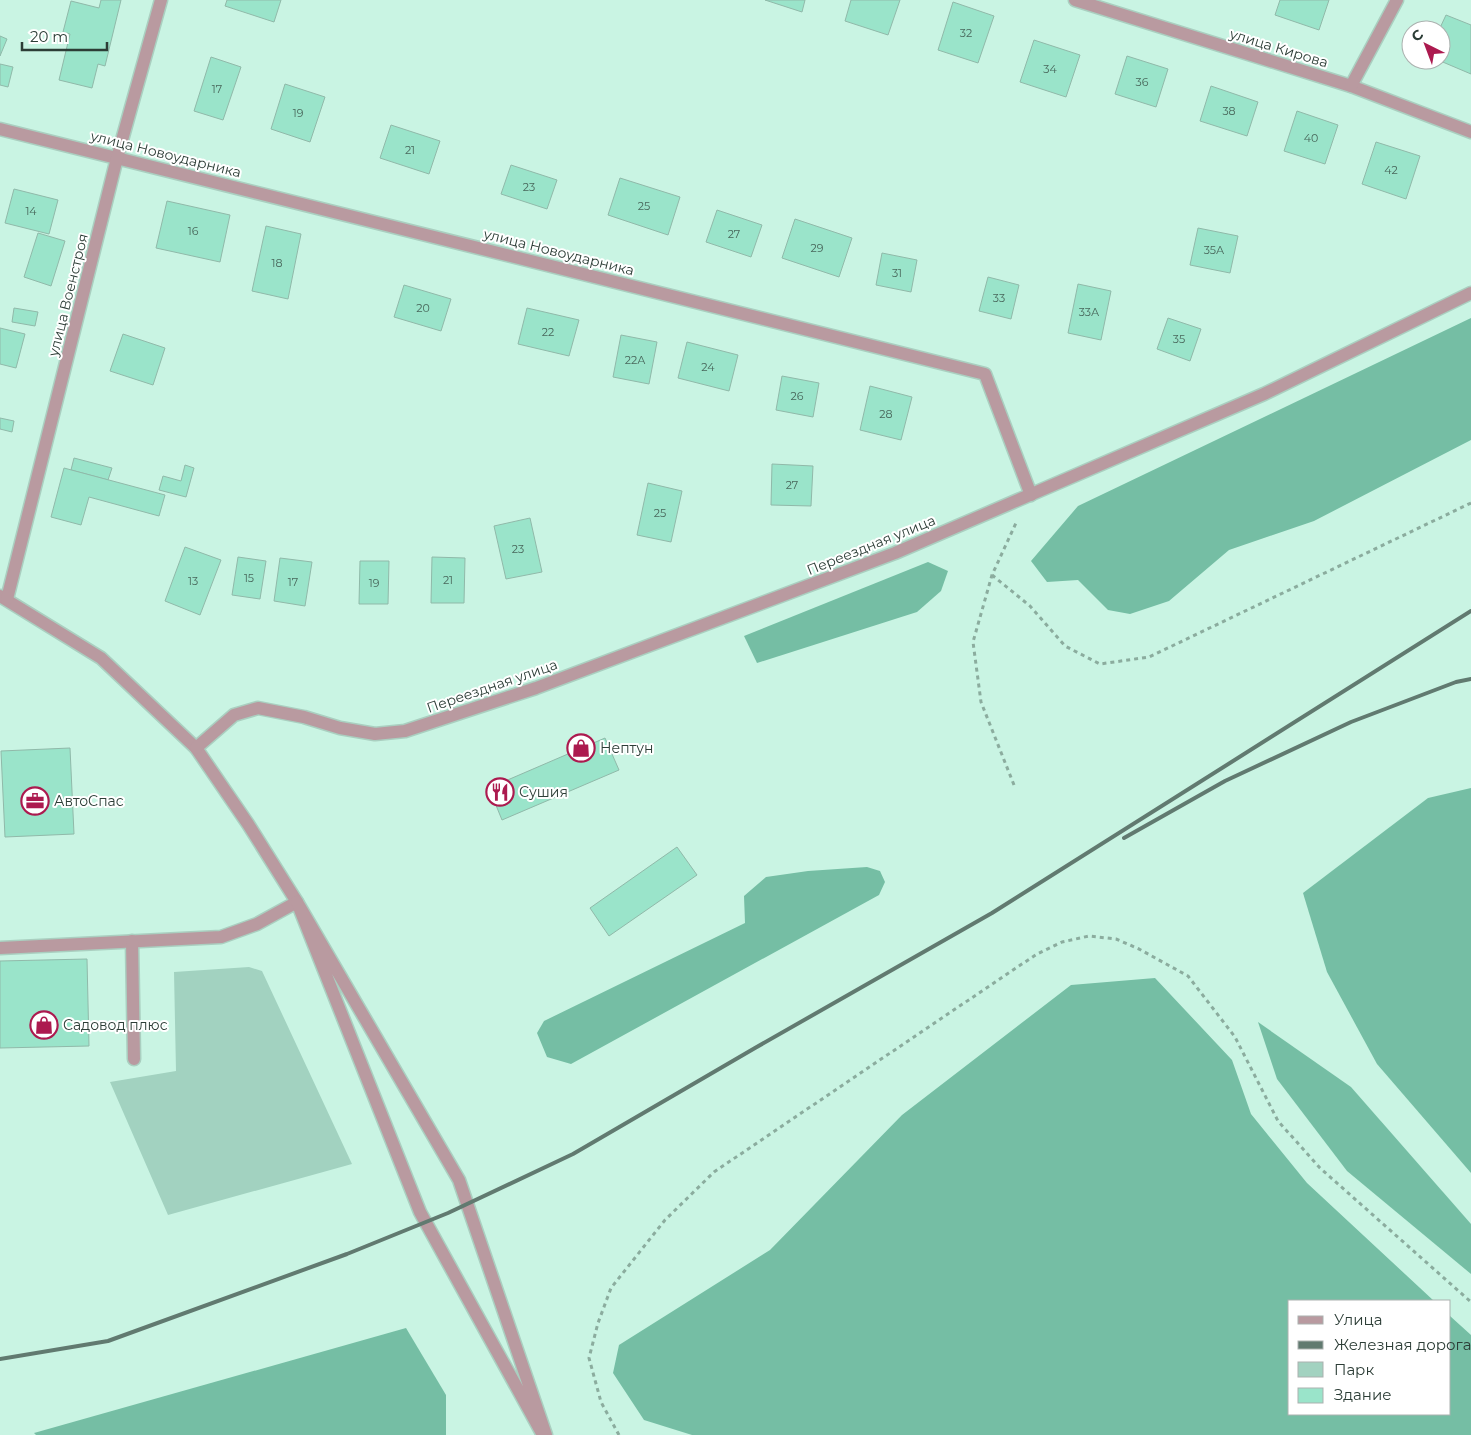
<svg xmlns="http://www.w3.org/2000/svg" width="1471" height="1435" font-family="Montserrat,sans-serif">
<rect width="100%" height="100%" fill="#c9f4e3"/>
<path fill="#a2d2c0" d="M249 967 262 971 352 1164 168 1215 110 1082 176 1071 174 972Z"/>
<g fill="#75bea4">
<path d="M1471 318V440L1314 521 1229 550 1169 601 1130 614 1108 610 1078 580 1047 582 1031 561 1078 506Z"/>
<path d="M928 562 948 571 941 591 917 612 757 663 744 636Z"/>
<path d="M1471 788V1173L1377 1064 1327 972 1303 893 1428 798Z"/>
<path d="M867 867 880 871 885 882 879 895 571 1064 547 1057 537 1033 544 1021 745 923 744 896 766 877 808 871Z"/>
<path d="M1155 978 1232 1060 1251 1114 1307 1183 1434 1301H1290V1414H1450V1316L1471 1335V1435H692L644 1420 613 1373 619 1345 770 1250 902 1115 1071 985Z"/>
<path d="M1258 1022 1351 1087 1471 1224V1274L1347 1171 1277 1079Z"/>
<path d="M406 1328 446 1395V1435H36L34 1433Z"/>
</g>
<g fill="#9ae4ca" stroke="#90b9a9">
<path d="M101 0H121L105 66 98 64 92 88 59 80 70 34 63 32 71 1 99 8Z"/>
<path d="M227 0H281L274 22 225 6Z"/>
<path d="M765 0H805L802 12Z"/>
<path d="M851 0H900L888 35 845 21Z"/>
<path d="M1280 0H1329L1319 30 1275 15Z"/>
<path d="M953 2 994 16 978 63 938 50Z"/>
<path d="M1446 15 1471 25V74L1438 60H1441V30H1439Z"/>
<path d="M0 36 7 39 0 56Z"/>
<path d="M1034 40 1080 55 1066 97 1020 82Z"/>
<path d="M1127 56 1168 69 1156 107 1115 94Z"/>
<path d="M211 57 241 67 223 120 194 111Z"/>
<path d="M0 64 13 67 8 87 0 85Z"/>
<path d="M285 84 325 97 310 142 271 129Z"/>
<path d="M1211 86 1258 102 1247 136 1200 121Z"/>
<path d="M1297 111 1338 125 1325 164 1284 151Z"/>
<path d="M391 125 440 141 429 174 380 158Z"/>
<path d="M1376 142 1420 156 1406 199 1362 184Z"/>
<path d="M511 165 557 180 547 209 501 194Z"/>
<path d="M620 178 680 197 668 235 608 215Z"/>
<path d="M14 189 58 200 49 234 5 223Z"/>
<path d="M167 201 230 215 220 262 156 248Z"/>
<path d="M717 210 762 225 751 257 706 242Z"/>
<path d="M795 219 852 238 839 277 782 258Z"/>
<path d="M266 226 301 234 288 299 252 291Z"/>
<path d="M1198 228 1238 236 1230 273 1190 265Z"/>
<path d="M38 233 65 241 51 286 24 277Z"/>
<path d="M882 253 917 260 911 292 876 285Z"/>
<path d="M988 277 1019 285 1011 319 979 311Z"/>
<path d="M1078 284 1111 291 1101 340 1068 333Z"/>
<path d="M404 285 451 299 441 331 394 317Z"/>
<path d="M14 308 38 312 35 326 12 322Z"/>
<path d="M527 308 579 320 569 356 518 344Z"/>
<path d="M1168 318 1201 329 1190 361 1157 349Z"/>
<path d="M0 328 25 334 16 368 0 364Z"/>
<path d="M123 334 165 348 153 385 110 371Z"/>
<path d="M621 335 657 342 649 384 613 377Z"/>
<path d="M687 342 738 355 729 391 678 378Z"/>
<path d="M782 376 819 383 813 417 776 410Z"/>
<path d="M870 386 912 397 901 440 860 430Z"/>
<path d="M0 418 14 421 12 432 0 429Z"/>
<path d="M74 458 112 468 108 480 71 470Z"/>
<path d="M772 464 813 466 811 506 771 505Z"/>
<path d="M185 465 194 468 186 497 159 490 163 476 181 481Z"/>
<path d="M64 468 165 495 159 516 89 497 81 525 51 517Z"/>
<path d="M648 483 682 491 671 542 637 535Z"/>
<path d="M530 518 542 572 506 579 494 526Z"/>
<path d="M185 547 221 560 200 615 165 601Z"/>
<path d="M238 557 266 561 260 599 232 595Z"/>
<path d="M432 557 465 558 464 603H431Z"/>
<path d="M280 558 312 562 305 606 274 601Z"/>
<path d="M360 561H389L388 604H359Z"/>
<path d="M605 738 619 770 502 820 489 788Z"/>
<path d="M70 748 74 834 5 837 1 751Z"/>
<path d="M677 847 697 875 609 936 590 908Z"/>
<path d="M87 959 89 1046 0 1048V961Z"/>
</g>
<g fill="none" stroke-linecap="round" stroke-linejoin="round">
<g stroke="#aacfc0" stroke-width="15">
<g id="minor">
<path d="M1075 0 1351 86 1471 132"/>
<path d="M1351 86 1397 0"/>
<path d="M0 129 985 374 1031 495"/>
<path d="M0 596 101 658 196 748 248 824 297 902 257 924 221 937 0 948"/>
<path d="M7 599 117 158 161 0"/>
<path d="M196 748 234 715 258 708 304 717 340 728 375 734 405 731 536 688 895 553 1264 394 1471 293"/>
<path d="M132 941 134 1059"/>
<path d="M543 1435 420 1212 297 902 459 1180 546 1435"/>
</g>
</g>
<g stroke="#8bac9e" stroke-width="3" stroke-dasharray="4 4" stroke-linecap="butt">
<path d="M992 575 1030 606 1065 646 1100 664 1149 657 1471 503"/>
<path d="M1014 785 981 702 973 642 992 575 1016 523"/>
<path d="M619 1435 601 1402 589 1358 598 1323 611 1288 665 1220 714 1172 1013 970 1037 954 1062 942 1089 936 1116 939 1139 949 1188 976 1235 1037 1278 1121 1320 1168 1471 1302"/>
</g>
<use href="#minor" stroke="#b99aa0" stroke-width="12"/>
<g stroke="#617a70" stroke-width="4">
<path d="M1124 838 1225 781 1351 722 1456 682 1471 679"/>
<path d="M0 1359 108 1341 347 1254 448 1213 573 1154 755 1048 992 913 1471 611"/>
</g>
</g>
<defs>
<g id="shop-ring" transform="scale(1.4375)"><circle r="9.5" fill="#fff" stroke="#ac1a4f" stroke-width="1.5"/><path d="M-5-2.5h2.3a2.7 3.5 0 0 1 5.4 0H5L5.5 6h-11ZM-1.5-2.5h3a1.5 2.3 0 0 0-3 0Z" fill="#ac1a4f"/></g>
<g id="restaurant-ring" transform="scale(1.4375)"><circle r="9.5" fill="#fff" stroke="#ac1a4f" stroke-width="1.5"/><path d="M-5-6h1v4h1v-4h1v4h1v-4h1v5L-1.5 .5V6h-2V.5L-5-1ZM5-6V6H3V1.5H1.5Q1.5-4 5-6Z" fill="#ac1a4f"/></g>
<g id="office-ring" transform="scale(1.4375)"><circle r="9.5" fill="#fff" stroke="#ac1a4f" stroke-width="1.5"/><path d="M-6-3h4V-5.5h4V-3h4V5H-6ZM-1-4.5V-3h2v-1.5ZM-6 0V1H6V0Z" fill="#ac1a4f"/></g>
</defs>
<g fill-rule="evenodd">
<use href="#shop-ring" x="581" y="748"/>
<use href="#restaurant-ring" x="500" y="792"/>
<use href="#office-ring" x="35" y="801"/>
<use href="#shop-ring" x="44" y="1025"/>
</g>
<g text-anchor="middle" stroke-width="4" stroke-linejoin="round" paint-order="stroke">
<g font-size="11" fill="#48675b">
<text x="966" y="37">32</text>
<text x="1050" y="73">34</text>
<text x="1142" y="86">36</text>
<text x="217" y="93">17</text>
<text x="1229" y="115">38</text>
<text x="298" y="117">19</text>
<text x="1311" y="142">40</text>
<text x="410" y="154">21</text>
<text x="1391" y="174">42</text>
<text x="529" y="191">23</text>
<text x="644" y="210">25</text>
<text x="31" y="215">14</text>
<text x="193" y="235">16</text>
<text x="734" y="238">27</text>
<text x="817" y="252">29</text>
<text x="1214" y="254">35А</text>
<text x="277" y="267">18</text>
<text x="897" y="277">31</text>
<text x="999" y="302">33</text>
<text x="423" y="312">20</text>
<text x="1089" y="316">33А</text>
<text x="548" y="336">22</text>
<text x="1179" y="343">35</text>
<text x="635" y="364">22А</text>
<text x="708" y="371">24</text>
<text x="797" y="400">26</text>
<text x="886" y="418">28</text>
<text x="792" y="489">27</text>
<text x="660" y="517">25</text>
<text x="518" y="553">23</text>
<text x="249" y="582">15</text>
<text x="448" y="584">21</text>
<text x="193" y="585">13</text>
<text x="293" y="586">17</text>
<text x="374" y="587">19</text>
</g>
<g font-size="14" fill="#2c3d36" stroke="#fff">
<text transform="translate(1279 48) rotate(17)" y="5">улица Кирова</text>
<text transform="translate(166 154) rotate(14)" y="5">улица Новоударника</text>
<text transform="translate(559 252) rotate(14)" y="5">улица Новоударника</text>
<text transform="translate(68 295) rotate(-76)" y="5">улица Военстроя</text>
<text transform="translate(871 545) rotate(-22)" y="5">Переездная улица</text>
<text transform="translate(492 686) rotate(-19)" y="5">Переездная улица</text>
</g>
<g font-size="14" fill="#2c3d36" stroke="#fff" text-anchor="start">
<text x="600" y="753">Нептун</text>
<text x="519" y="797">Сушия</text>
<text x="54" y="806">АвтоСпас</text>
<text x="63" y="1030">Садовод плюс</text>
</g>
</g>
<rect x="1288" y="1300" width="162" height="115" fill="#ffffff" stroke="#abb1af"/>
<rect x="1298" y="1316" width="25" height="8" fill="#b99aa0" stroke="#abb1af"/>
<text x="1334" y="1325" font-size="15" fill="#2c3d36">Улица</text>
<rect x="1298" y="1341" width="25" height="8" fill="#617a70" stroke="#abb1af"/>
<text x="1334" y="1350" font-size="15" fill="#2c3d36">Железная дорога</text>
<rect x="1298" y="1362" width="25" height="15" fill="#a2d2c0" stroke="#abb1af"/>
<text x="1334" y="1375" font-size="15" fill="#2c3d36">Парк</text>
<rect x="1298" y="1388" width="25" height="15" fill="#9ae4ca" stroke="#abb1af"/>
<text x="1334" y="1400" font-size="15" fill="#2c3d36">Здание</text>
<g transform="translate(1426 45) rotate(318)"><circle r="24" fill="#ffffff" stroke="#abb1af"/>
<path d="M0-4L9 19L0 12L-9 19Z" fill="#ac1a4f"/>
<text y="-8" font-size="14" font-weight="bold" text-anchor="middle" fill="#2c3d36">С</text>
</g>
<path d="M22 42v8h85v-8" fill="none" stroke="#2c3d36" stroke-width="2.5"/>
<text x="30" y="42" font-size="15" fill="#2c3d36" stroke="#ffffff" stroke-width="4" paint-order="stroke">20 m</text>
</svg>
